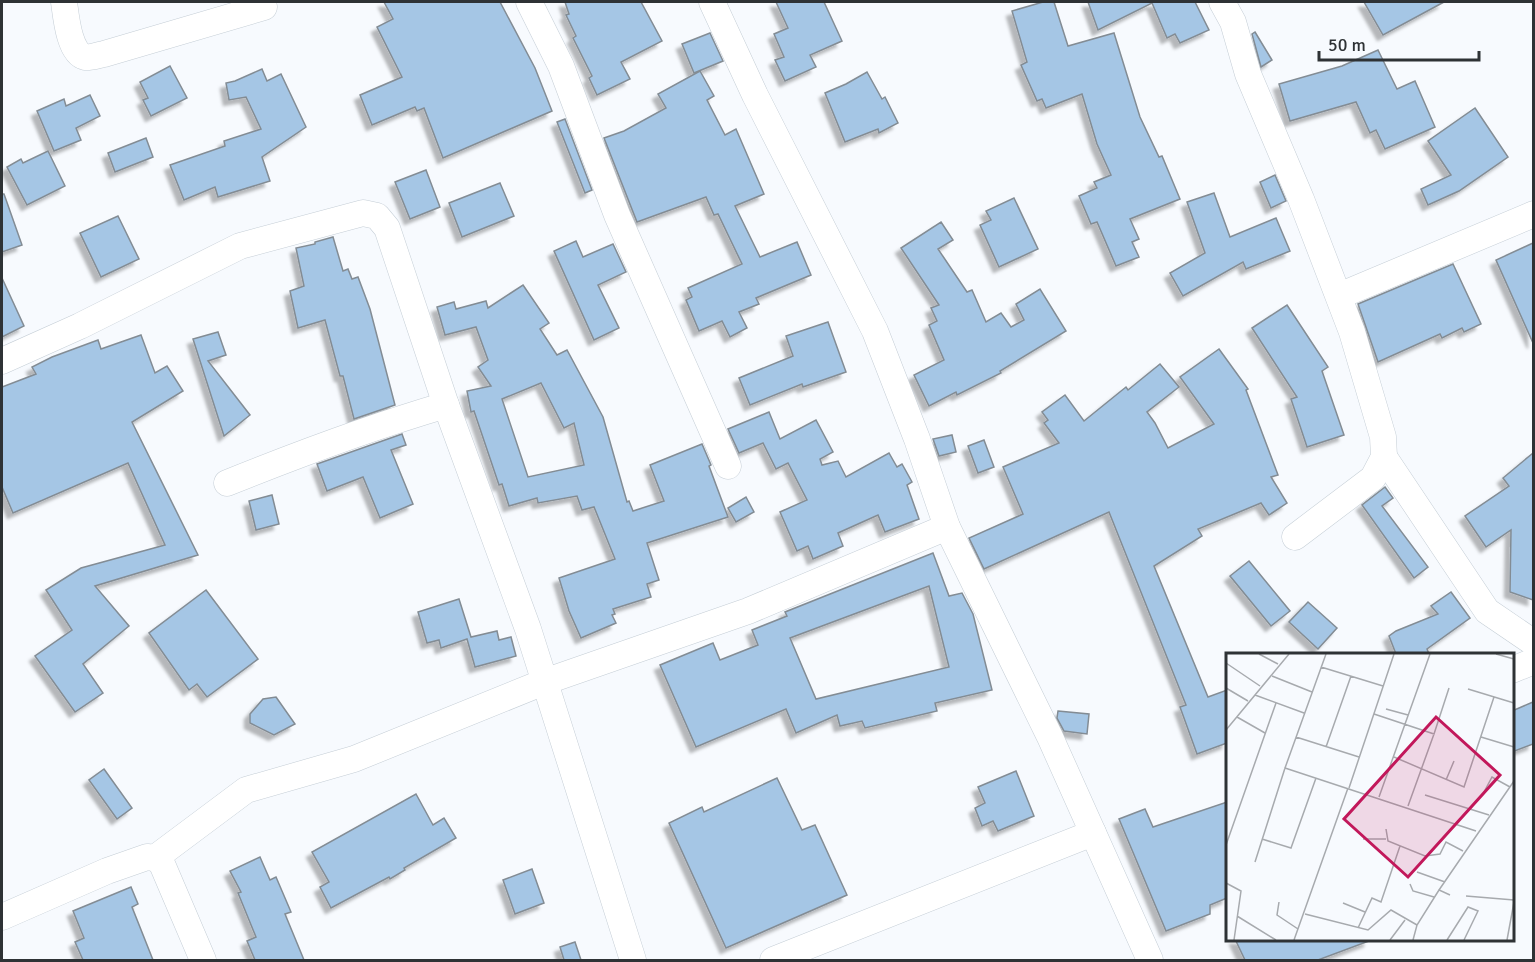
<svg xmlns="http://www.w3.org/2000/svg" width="1535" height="962" font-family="Signika,sans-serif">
<defs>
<filter id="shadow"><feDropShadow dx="-5.5" dy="5.5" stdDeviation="1.5" flood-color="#0004"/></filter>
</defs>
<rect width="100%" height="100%" fill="#f7fafe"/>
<g fill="#a5c6e5" stroke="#838c94" stroke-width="1.5" fill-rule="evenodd" filter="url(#shadow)">
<path d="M384 2H500L535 68 552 111 443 158 424 108 417 111 415 107 372 125 360 95 402 77 377 27 393 19Z"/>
<path d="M565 2H641L662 41 621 62 630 79 597 95 589 78 592 76 573 38 576 36 566 15 569 14Z"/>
<path d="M776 2H824L842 41 810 55 816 67 785 81 775 60 784 57 774 34 788 28Z"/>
<path d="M1043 2H1054L1068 46 1114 33 1140 117 1159 157 1162 156 1180 199 1130 219 1139 239 1132 242 1139 257 1116 266 1097 222 1091 224 1079 196 1097 188 1094 182 1111 175 1097 144 1082 94 1046 108 1042 99 1037 101 1021 65 1027 62 1012 11Z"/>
<path d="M1088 2H1195L1209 30 1180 43 1175 34 1167 38 1152 3 1098 30Z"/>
<path d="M1364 2H1444L1383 35Z"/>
<path d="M1255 32 1272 60 1261 67 1252 34Z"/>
<path d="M710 33 723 61 694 73 682 44Z"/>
<path d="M1378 50 1397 89 1415 81 1435 127 1385 149 1376 130 1370 133 1356 102 1290 121 1279 84 1342 66Z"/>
<path d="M170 66 187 98 151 116 143 100 148 98 140 82Z"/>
<path d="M262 69 267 81 281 74 306 127 262 157 270 181 218 197 215 187 184 200 170 165 225 146 224 141 261 129 246 97 229 100 226 83 235 81Z"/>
<path d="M700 71 714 96 707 100 725 135 736 129 764 194 735 206 760 257 797 242 811 275 756 298 759 304 739 312 747 328 730 337 722 321 699 331 686 300 692 297 688 288 742 264 718 214 714 215 706 197 637 222 604 138 624 131 666 108 658 94Z"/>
<path d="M867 72 882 99 885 97 898 123 879 133 878 129 845 142 825 93 846 84Z"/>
<path d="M90 95 100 116 76 128 81 140 54 151 37 111 64 99 66 106Z"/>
<path d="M1475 108 1508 157 1459 191 1428 205 1421 189 1451 175 1428 141Z"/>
<path d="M565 119 592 190 585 193 557 122Z"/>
<path d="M146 138 153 157 115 172 108 153Z"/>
<path d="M48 151 65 186 27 205 7 167 21 159 23 163Z"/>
<path d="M426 170 440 207 410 219 395 182Z"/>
<path d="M1275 175 1286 201 1271 208 1260 182Z"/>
<path d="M500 183 514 216 462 237 449 203Z"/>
<path d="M1214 193 1230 237 1276 218 1290 251 1246 269 1243 262 1183 296 1170 273 1205 253 1187 202Z"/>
<path d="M2 194H4L22 245 2 252Z"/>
<path d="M1014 198 1038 249 999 267 980 225 991 220 986 211Z"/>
<path d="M118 216 139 259 101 277 80 233Z"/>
<path d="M941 222 953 240 938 249 967 292 972 290 986 322 1001 313 1011 327 1024 320 1016 304 1040 289 1066 331 1000 371 1001 373 957 395 956 392 929 406 914 375 944 360 929 325 937 321 931 308 939 305 901 248Z"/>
<path d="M333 237 343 271 348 269 352 279 358 277 370 309 395 405 354 419 343 376H340L325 320 298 328 290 291 304 286 296 248 315 244V242Z"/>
<path d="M576 241 583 257 613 244 626 272 598 285 619 328 594 340 554 251Z"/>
<path d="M1533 243V343L1496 260Z"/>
<path d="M1453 264 1481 324 1464 332 1462 328 1442 338 1440 334 1378 362 1358 304Z"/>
<path d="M2 278 24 326 2 337Z"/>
<path d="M523 285 549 323 540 329 557 355 567 350 603 417 627 502 629 501 633 511 664 501 650 465 702 444 711 465 709 466 728 517 647 543 659 580 647 584 651 597 613 609 615 614 612 615 616 623 581 638 569 611 559 578 615 559 594 507 582 510 577 496 538 503 537 498 509 506 502 484 499 485 474 411 471 412 467 391 491 386 478 367 488 360 476 327 445 335 437 307 454 302 456 309 486 301 488 308ZM541 383 564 428 574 423 584 465 528 477 502 399Z"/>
<path d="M1287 305 1328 367 1322 371 1344 435 1307 447 1291 399 1297 397 1252 328Z"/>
<path d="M828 322 846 372 803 387 802 384 750 405 739 378 793 356 786 336Z"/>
<path d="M218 332 226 355 208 361 250 415 224 436 193 339Z"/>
<path d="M141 335 155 373 167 366 183 391 132 422 198 555 95 586 129 626 83 664 103 693 75 712 35 656 72 630 46 590 81 568 165 545 128 463 13 513 2 487V387L36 374 32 367 52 357 98 340 101 349Z"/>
<path d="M1219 349 1248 389 1246 390 1278 475 1271 477 1287 503 1269 515 1261 503 1198 529 1202 536 1154 566 1208 697 1227 690V743L1197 754 1180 707 1186 705 1109 512 984 569 969 538 1023 514 1003 467 1059 443 1044 423 1048 420 1042 412 1065 395 1084 421 1126 387 1128 390 1160 364 1179 387 1147 412 1155 423 1168 448 1214 424 1180 377Z"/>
<path d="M769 412 780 439 816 420 833 452 820 459 822 465 838 461 846 477 889 453 897 467 902 464 912 482 907 485 919 519 885 532 878 515 838 533 843 546 813 559 808 546 797 551 780 512 807 500 788 463 776 469 763 443 739 453 728 429Z"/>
<path d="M402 434 406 445 391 450 413 504 380 518 363 477 327 491 317 464Z"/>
<path d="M952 435 956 452 939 456 933 439Z"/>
<path d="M984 440 994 467 978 473 968 446Z"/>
<path d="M1533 453V600L1510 592 1511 530 1486 547 1465 516 1509 486 1503 478Z"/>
<path d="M1385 487 1393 498 1382 506 1428 567 1414 578 1362 505Z"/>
<path d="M272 495 279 524 256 530 249 501Z"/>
<path d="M746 497 754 512 736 522 728 508Z"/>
<path d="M933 553 949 596 962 593 973 614 992 690 935 703 937 711 865 728 862 721 840 726 837 715 796 733 786 709 696 747 660 665 713 643 720 660 758 645 752 630 787 616 785 612ZM929 586 949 667 816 699 790 638Z"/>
<path d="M1249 561 1290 611 1271 626 1230 576Z"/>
<path d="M206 590 258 659 207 697 197 684 189 690 149 633Z"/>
<path d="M1451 592 1470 618 1427 649 1429 654H1396L1389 636 1396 631 1438 614 1431 606Z"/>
<path d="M459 599 471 637 497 631 499 640 511 637 516 656 475 667 467 639 441 648 439 640 427 643 418 612Z"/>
<path d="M1308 602 1337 628 1318 649 1289 622Z"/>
<path d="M276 697 295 724 274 735 250 723V714L263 699Z"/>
<path d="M1533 702V744L1512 752V711Z"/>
<path d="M1058 711 1089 714 1087 734 1064 731 1057 718Z"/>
<path d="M104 769 132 808 117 819 89 780Z"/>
<path d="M1016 771 1034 816 998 831 993 821 982 826 975 808 985 803 978 787Z"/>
<path d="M777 778 802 830 815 825 847 895 726 948 669 823 702 807 704 812Z"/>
<path d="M416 794 433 825 444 818 456 838 404 868 405 870 390 879 389 877 331 908 320 887 329 882 312 852Z"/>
<path d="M1227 802V898L1210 905V914L1166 931 1119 819 1145 809 1153 827Z"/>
<path d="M260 857 270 880 276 877 291 912 285 914 304 960H255L247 941 256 937 238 893 241 892 230 871Z"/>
<path d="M532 869 544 903 515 914 503 880Z"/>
<path d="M131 887 138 904 132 907 153 960H83L75 942 84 938 73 911Z"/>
<path d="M1235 939H1369V941L1318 960H1245Z"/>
<path d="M575 942 581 960H564L560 947Z"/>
</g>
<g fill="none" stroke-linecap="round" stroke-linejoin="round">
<g stroke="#c5ced6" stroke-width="27">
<g id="minor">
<path d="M64 2C66 16 69 53 85 57 90 58 98 55 104 54L264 7"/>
<path d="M529 2 561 66 617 215 728 466"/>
<path d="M712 2 755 95 875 331 917 439 947 527 1050 737 1150 960"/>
<path d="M1222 2 1233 22 1248 74 1301 199 1352 332 1383 437 1384 457 1373 478 1295 537"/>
<path d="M1339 296 1534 214"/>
<path d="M2 361 80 326 240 246 363 213 377 216 387 228 446 405 528 629 633 960"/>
<path d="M1384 457 1487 611 1534 643"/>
<path d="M227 483C299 454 371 427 446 405"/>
<path d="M1512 670 1534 661"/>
<path d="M155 858 246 790 354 759 544 682 748 611 947 527"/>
<path d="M2 917 107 871 147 857 155 858 162 864 203 960"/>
<path d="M773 960 1093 833"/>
</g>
</g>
<use href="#minor" stroke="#fff" stroke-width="26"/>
</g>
<g transform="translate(1226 653)">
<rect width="288" height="288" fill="#f7fafe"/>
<path fill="none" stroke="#a7aaae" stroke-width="1.5" d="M33 1 52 11M100 1 59 115 250 178M270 1 288 6M0 10 34 33M95 14 157 33M46 23 86 39M0 35 22 48M242 36 288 50M29 42 78 60M160 56 182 62M148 61 208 81 223 35M11 64 39 80M0 77 63 1M70 84 133 104M255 84 288 94M100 94 125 23M168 104 238 134 268 44M220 127 228 108M123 135 168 1M258 139 266 124 284 134M199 142 263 162M153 144 204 1M182 153 208 81M160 176 162 188 199 203 214 201 220 189 237 198M36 186 65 195 90 125M137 186H160M0 192 50 50M29 209 59 115M191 219 219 229M0 230 15 238 8 287M184 231 187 238 208 244M224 242 213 237 288 128M240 243 288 247M53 249 51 262 72 276M117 250 139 259M79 261 142 277 165 257 191 272M11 263 50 287M132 275 146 245 155 249 174 193M68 287 122 135M164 287 179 267M187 287 191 272 213 237M221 287 242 254 252 258 238 287M281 287 288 249"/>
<path fill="#c2185b" fill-opacity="0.15" stroke="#c2185b" stroke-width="3" d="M210 64 274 122 182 224 118 166Z"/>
<rect width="288" height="288" fill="none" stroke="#2e3235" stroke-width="3"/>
</g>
<rect width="1535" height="962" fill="none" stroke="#2e3235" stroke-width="6"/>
<path d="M1319 51v9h160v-9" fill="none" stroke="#2e3235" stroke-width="3"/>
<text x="1328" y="51" font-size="18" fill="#2e3235" stroke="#f7fafe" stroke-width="4.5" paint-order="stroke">50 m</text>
</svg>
